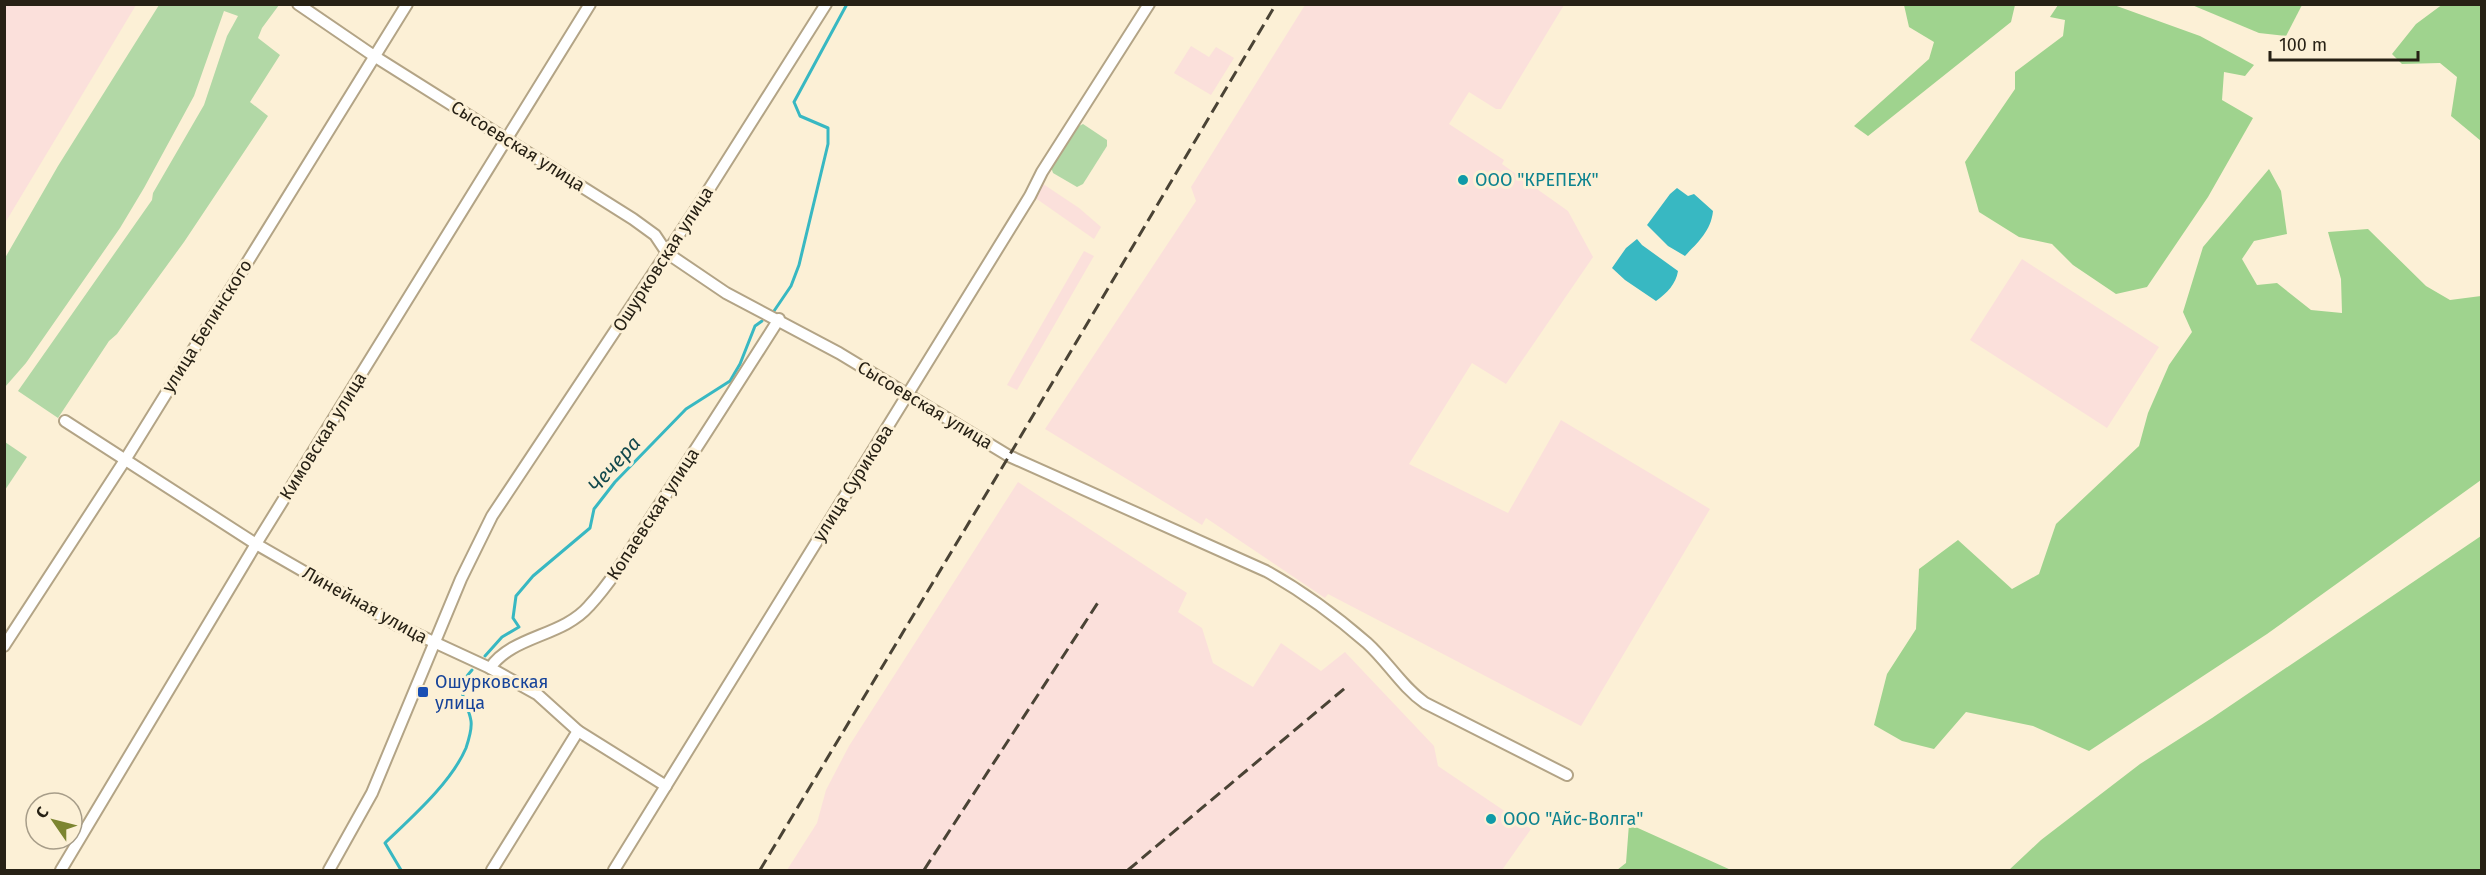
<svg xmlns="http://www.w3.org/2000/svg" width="2486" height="875" font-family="'Fira Sans',sans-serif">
<rect width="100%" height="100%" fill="#fcf0d6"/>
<g fill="#fbe0db">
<path d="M5 4 136 5 5 223 4 5Z"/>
<path d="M1305 5H1564L1501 109H1496L1469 92 1449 124 1504 160 1502 164 1568 211 1593 257 1506 384 1472 363 1409 464 1508 513 1561 420 1710 509 1581 726 1328 594 1325 598 1206 518 1202 525 1045 429 1196 201 1191 187Z"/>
<path d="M1191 46 1209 57 1216 47 1234 58 1211 95 1174 73Z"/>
<path d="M1043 184 1079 208 1101 227 1094 239 1034 197Z"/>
<path d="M1084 251 1094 256 1017 390 1007 385Z"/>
<path d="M2022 259 2159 347 2107 428 1970 340Z"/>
<path d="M1018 482 1187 593 1178 612 1202 628 1213 663 1253 687 1281 643 1321 671 1345 652 1434 746 1438 766 1531 829 1502 870H787L817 823 826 790 849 746Z"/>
</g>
<g fill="#b2d8a6">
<path d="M159 5H279L262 28 258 38 280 55 250 102 268 116 184 242 117 334 109 341 58 418 18 391 152 200 153 193 204 105 227 36 238 16 224 11 194 96 144 188 120 228 26 363 5 387V258L58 166Z"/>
<path d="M1083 124 1107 140V146L1083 184 1077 187 1053 173 1051 167 1077 127Z"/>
<path d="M5 442 27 457 5 490Z"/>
</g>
<g fill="#9fd38e">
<path d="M2443 4 2481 5V141L2451 116 2457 77 2440 63 2402 64 2392 54 2416 24Z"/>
<path d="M1904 5H2015L2011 22 1868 136 1854 126 1929 59 1934 42 1909 27Z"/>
<path d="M2058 5H2114L2200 36 2254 65 2245 76 2224 72 2222 100 2253 118 2208 197 2147 287 2116 294 2073 265 2052 244 2019 237 1979 212 1965 162 2015 89V72L2063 36 2065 20 2050 17Z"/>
<path d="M2192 5H2302L2286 36 2259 33Z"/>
<path d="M2269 169 2281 191 2287 234 2254 241 2242 259 2257 285 2277 283 2311 310 2342 313 2341 279 2328 232 2368 229 2426 286 2450 300 2481 296V480L2267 634 2089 751 2033 726 1966 712 1934 749 1902 741 1874 725 1887 674 1916 629 1919 569 1958 540 2012 589 2039 574 2056 524 2139 446 2148 413 2169 365 2192 332 2183 312 2203 247Z"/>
<path d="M2481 536V870H2009L2041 840 2140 764 2212 718Z"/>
<path d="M1629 824 1731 870H1617L1626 863Z"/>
</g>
<g fill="#38b8c2">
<path d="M1677 188 1688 196 1694 194 1713 211C1711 231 1698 242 1685 256L1668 246 1647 225 1670 194Z"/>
<path d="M1637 239 1642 245 1678 271C1676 284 1667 293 1656 301L1625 280 1612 268 1626 248Z"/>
</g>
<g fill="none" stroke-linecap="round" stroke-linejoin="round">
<g stroke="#38b8c2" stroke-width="3">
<path d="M774 311 791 286 799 265 828 144V128L800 116 794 102 847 4"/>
<path d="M485 656 502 637 519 627 513 618 516 596 533 576 590 528 594 509 615 482 686 409 730 381 740 364 755 326 762 321"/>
<path d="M401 870 385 843C412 817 451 783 466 748 468 742 472 728 471 721 468 701 452 691 472 670"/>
</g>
<g stroke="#b3a486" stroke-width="14">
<g id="minor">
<path d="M298 4 374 56 633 219 655 235 667 253 726 293 839 353 1009 456 1266 571C1302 591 1336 616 1367 643 1388 662 1402 687 1425 703L1567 775"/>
<path d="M65 421 256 544 397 625 490 668 537 694 578 731 666 786"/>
<path d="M4 646 125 460 407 4"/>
<path d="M490 668C513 635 562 637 589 606 614 579 632 547 652 516 695 451 737 385 779 319"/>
<path d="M61 870 256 544 590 4"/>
<path d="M329 870 372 793 461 579 492 516 706 194 826 4"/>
<path d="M492 870 578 731"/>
<path d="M614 870 1030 196 1042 172 1149 4"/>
</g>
</g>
<use href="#minor" stroke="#fff" stroke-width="10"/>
<g stroke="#4a4335" stroke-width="3" stroke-dasharray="12 6" stroke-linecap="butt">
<path d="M760 870 1009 456 1276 4"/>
<path d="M924 870 1099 601"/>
<path d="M1128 870 1345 688"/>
</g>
</g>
<g fill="#0f9aa8" stroke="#fcf0d6" stroke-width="2">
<circle cx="1463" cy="180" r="6"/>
<circle cx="1491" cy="819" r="6"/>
</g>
<rect fill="#1a4fb4" stroke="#fcf0d6" stroke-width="2" x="417" y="686" width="12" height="12" rx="3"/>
<g text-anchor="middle" stroke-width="6" stroke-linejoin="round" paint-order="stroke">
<g font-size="18" fill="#272115" stroke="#fcf0d6">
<text transform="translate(518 146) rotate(32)" y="6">Сысоевская улица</text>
<text transform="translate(663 259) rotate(-57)" y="6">Ошурковская улица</text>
<text transform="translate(207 326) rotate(-58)" y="6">улица Белинского</text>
<text transform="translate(925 405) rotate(31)" y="6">Сысоевская улица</text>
<text transform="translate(323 436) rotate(-58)" y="6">Кимовская улица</text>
<text transform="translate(853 483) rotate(-58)" y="6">улица Сурикова</text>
<text transform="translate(653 514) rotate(-57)" y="6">Копаевская улица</text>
<text transform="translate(365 605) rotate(29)" y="6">Линейная улица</text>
</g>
<g font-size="18" fill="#0d838f" stroke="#fcf0d6" text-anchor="start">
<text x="1475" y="186">ООО "КРЕПЕЖ"</text>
<text x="1503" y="825">ООО "Айс-Волга"</text>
</g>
<g font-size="18" fill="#164399" stroke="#fcf0d6" text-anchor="start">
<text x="435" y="688">Ошурковская<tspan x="435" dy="21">улица</tspan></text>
</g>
<g font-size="20" font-style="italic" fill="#11484c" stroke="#fcf0d6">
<text transform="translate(614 464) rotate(-48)" y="7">Чечера</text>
</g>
</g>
<rect width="2486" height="875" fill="none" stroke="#272115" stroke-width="12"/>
<g transform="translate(54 821) rotate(305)"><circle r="28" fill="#fcf0d6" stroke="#a79d89" stroke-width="1.5"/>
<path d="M0-4.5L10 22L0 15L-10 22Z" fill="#7c8531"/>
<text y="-9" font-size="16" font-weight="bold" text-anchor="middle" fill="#272115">С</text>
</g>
<path d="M2270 51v9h148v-9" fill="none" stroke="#272115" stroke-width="3"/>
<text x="2279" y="51" font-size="18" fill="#272115" stroke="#fcf0d6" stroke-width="4.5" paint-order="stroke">100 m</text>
</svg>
